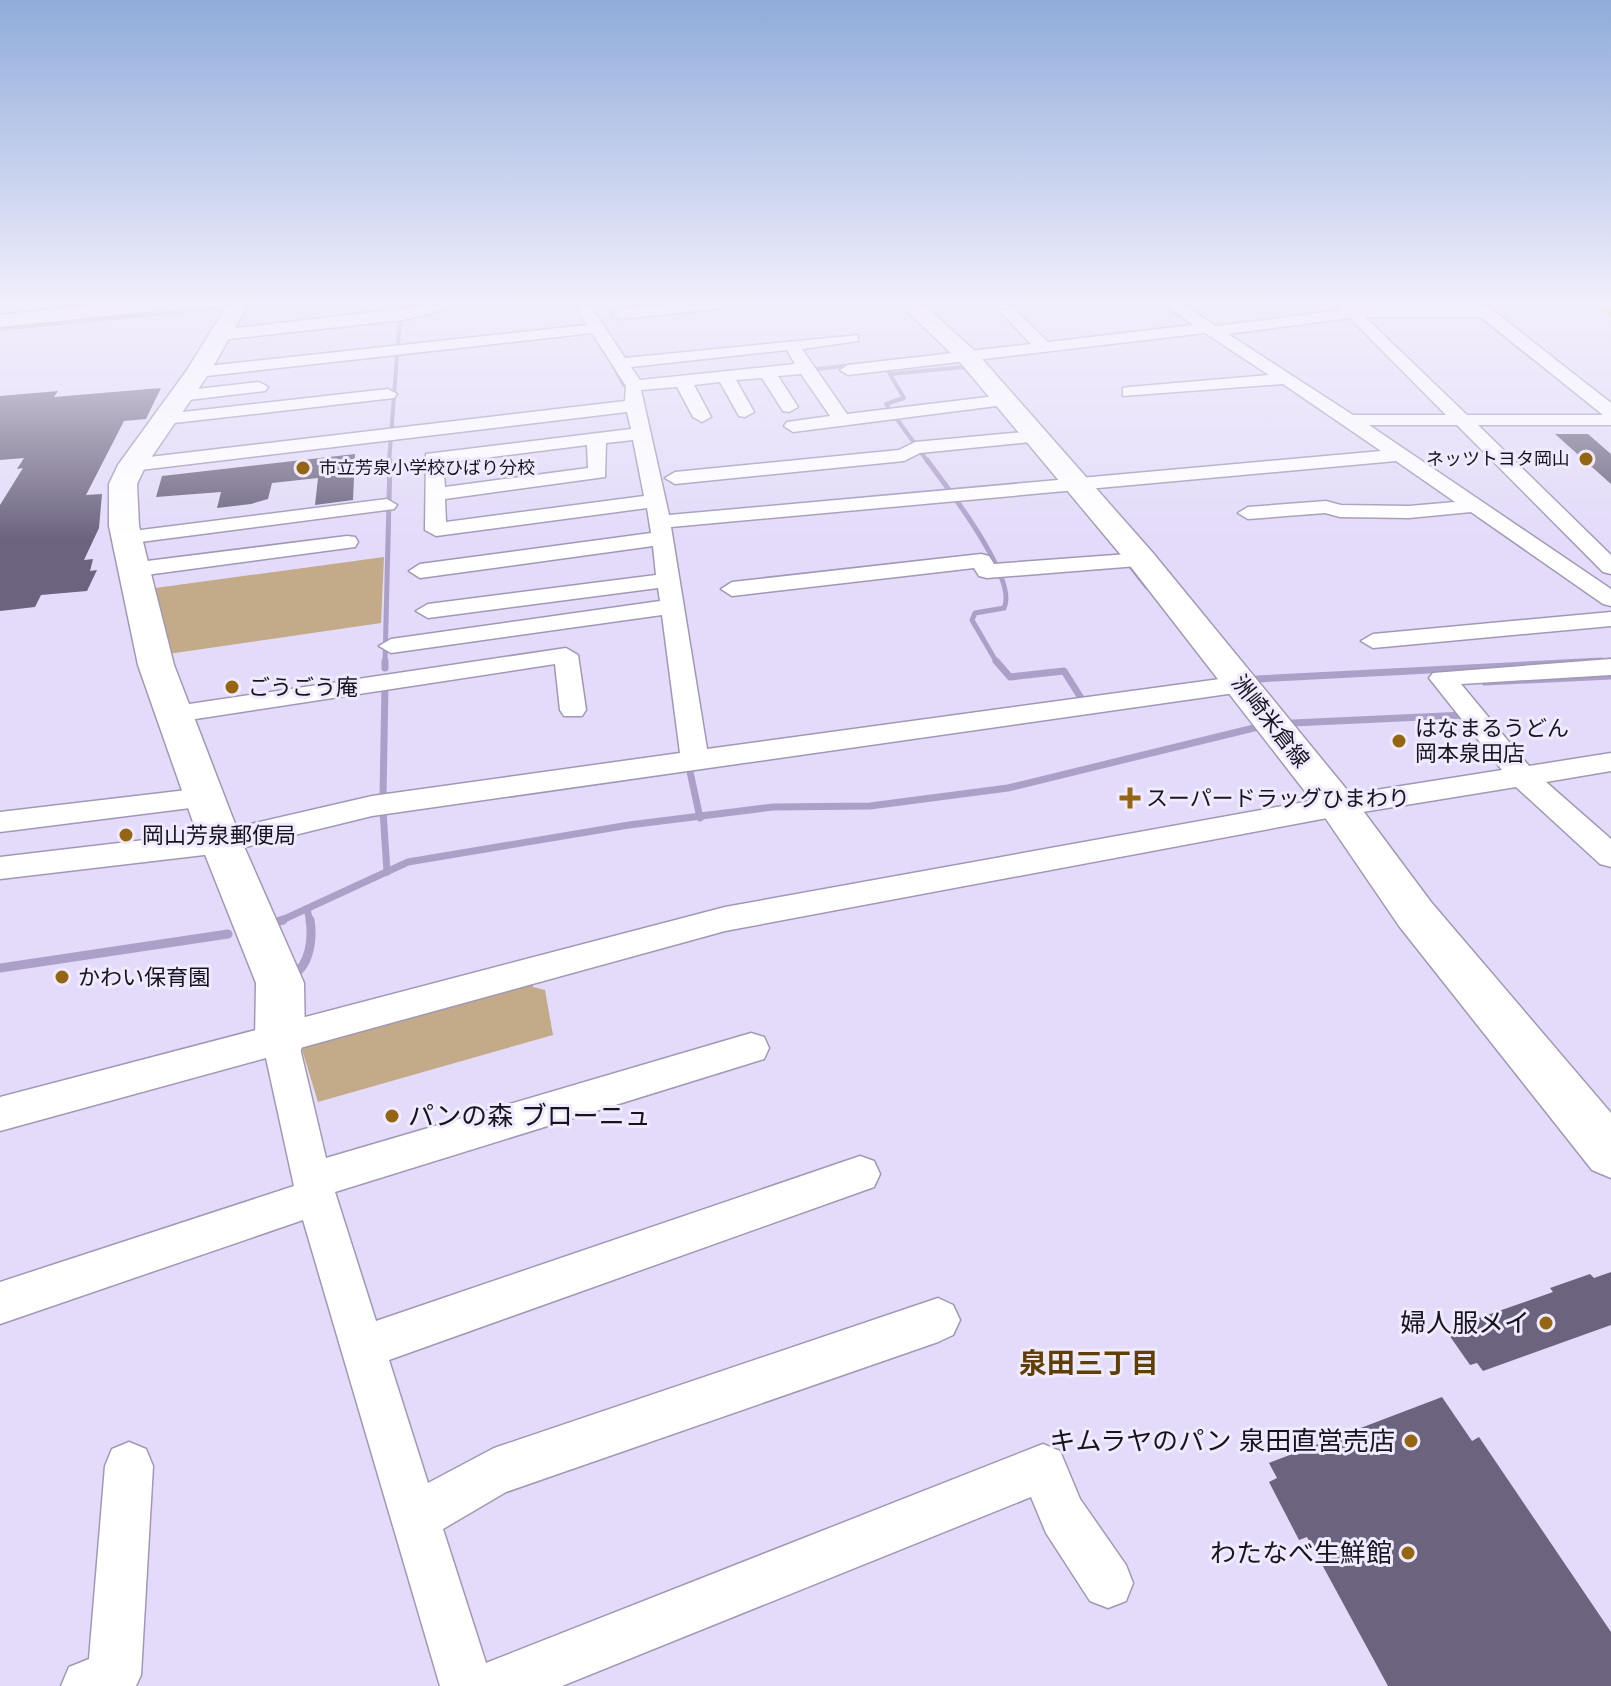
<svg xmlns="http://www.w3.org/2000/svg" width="1611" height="1686" font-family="'Libre Baskerville','Noto Sans JP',serif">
<rect width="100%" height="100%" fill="#e3dbf9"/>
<g fill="#c3aa88">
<path d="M384 557 381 623 168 654 148 589Z"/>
<path d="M531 982 533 987 545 990 553 1035 318 1102 300 1043Z"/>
</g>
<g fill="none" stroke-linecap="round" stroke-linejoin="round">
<g stroke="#aca0c8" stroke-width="4">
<path d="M1164 305 1187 320"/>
<path d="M1474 312 1536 361"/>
<path d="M0 329 216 308"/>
<path d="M611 362 624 385"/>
<path d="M887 369 904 398 886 404 928 462"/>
<path d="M809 370 852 365"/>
<path d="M891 374 964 367 969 373"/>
<path d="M389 462 400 317"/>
</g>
<g stroke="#aca0c8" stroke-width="5">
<path d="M927 460C946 486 1019 579 1004 608L975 613 972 620 997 663"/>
<path d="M1125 559 1147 587"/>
<path d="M385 663 390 460"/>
<path d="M1564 663 1611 660"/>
</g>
<g stroke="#aca0c8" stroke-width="7">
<path d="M996 661 1010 677 1064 671 1081 698"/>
<path d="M385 668V661"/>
<path d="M1256 679 1601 661"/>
<path d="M1485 682 1611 676"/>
<path d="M1293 723 1465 715"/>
<path d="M689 767 700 818"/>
<path d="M383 797 385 685"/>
<path d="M383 811 387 872"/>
<path d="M307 909 310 922"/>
<path d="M280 921 408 862 629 825 773 807 870 806 1008 788 1262 726"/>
</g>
<g stroke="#aca0c8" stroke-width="9">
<path d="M280 921 283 920"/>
<path d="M0 968 228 934"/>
<path d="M293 975C310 965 313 938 310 920"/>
</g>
</g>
<g fill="#6c647f">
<path d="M161 388 146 419 124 421 86 495 102 494 99 528 84 560 93 559 90 571 97 570 87 591 41 595 35 607 0 611V505L23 468 17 469 24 458 0 460V396L58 391 54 397Z"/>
<path d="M1555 434H1588L1611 454V484Z"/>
<path d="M355 454 353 500 315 505 318 478 272 483 268 499 251 504 217 508 221 492 156 497 162 476Z"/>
<path d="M1611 1272V1325L1483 1371 1477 1363 1470 1365 1449 1335 1457 1332 1453 1327 1553 1292 1550 1288 1590 1274 1594 1278Z"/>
<path d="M1442 1397 1472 1441 1479 1437 1611 1632V1686H1388L1307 1537 1299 1540 1269 1482 1277 1478 1269 1463Z"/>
</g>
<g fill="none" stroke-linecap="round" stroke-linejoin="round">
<g stroke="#a198b5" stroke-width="3">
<g id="street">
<path d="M431 305H463L403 320 220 340 212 335 220 330Z"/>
<path d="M575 305H590L625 358 858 335V341L802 349 847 414 1004 395 1013 400 1004 405 793 432 784 426 787 422 830 416 801 374 778 376 798 407 789 412 783 411 762 378 736 380 754 412 745 417 739 416 720 382 694 385 711 417 702 422 693 417 677 387 641 390 669 515 1381 451 1283 384 1123 396V388L1129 387 1269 375 1205 333 848 375 840 370 848 365 1031 344 994 305H1010L1048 342 1193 325 1166 305H1183L1216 326 1342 310 1338 305H1486L1611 403V425H1478L1611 555V574L1603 572 1457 425H1369L1611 589V606L1603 604 1471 512 1409 518 1340 517 1325 513 1248 519 1238 513 1248 507 1326 501 1341 505 1409 506 1455 502 1396 461 671 527 707 749 1242 676 1255 684 1242 692 372 816 221 853 0 879V857L221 831 372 796 680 753 662 615 391 653 379 646 391 639 660 601 658 588 428 618 416 611 428 604 656 575 653 546 420 578 409 571 420 564 651 533 647 508 436 536 425 530 426 454 631 429 627 412 132 471 122 465 132 459 625 401 626 386 592 333 198 377 190 372 198 367 587 325ZM1365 317H1481L1603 415H1467ZM1350 318 1446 415H1353L1228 334ZM787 350 795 364 640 380 631 367ZM633 440 644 496 446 522 445 499 605 477 606 443ZM587 445 588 468 445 487 443 463Z"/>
<path d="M666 305H724L717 309 620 319 612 314 620 309Z"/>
<path d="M259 382 268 387 265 391 180 401 171 396 180 391Z"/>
<path d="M388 389 397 394 394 398 165 424 156 419 165 414Z"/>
<path d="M1035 431 1042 433V441L920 453 904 461 675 484 665 478 675 472 899 450 915 442Z"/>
<path d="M387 499 397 505 394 509 125 544 114 538 125 532Z"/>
<path d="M347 536 355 537 358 542 355 547 131 577 120 570 131 563Z"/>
<path d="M1142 553 1153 560 1150 565 987 578 979 576 974 568 732 596 721 589 732 582 981 554 989 556 994 564Z"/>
<path d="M1611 612V626L1373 648 1361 641 1373 634Z"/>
<path d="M566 648 578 655 586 710 582 716H564L560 710 555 664 176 722 167 720 163 714 167 708 176 706Z"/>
<path d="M1611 659V675L1461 684 1529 766 1611 753V771L1546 782 1611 839V867L1600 864 1516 787 1338 816 725 931 300 1048 326 1158 751 1033 764 1037 769 1048 764 1059 751 1063 335 1192 376 1321 860 1156 874 1161 880 1174 874 1187 860 1192 389 1360 428 1483 494 1448 938 1298 953 1305 960 1320 953 1335 938 1342 506 1492 443 1529 486 1663 1043 1444 1060 1451 1080 1499 1126 1565 1133 1583 1126 1601 1108 1608 1090 1601 1046 1533 1031 1497 562 1686H440L303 1220 0 1324V1282L294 1186 266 1058 0 1131V1097L725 907 1338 796 1502 770 1433 683 1429 678 1433 673Z"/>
<path d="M204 788 214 791 218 798 214 805 0 832V812Z"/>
<path d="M129 1442 146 1449 153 1466 141 1675 136 1686H61L69 1667 89 1659 105 1466 112 1449Z"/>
</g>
</g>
<g stroke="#a198b5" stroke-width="3">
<g id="secondary">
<path d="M92 305H165L155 311 0 327V315Z"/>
<path d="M227 305H248L210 372 146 465 137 484 139 526 174 665 242 842 304 983 305 1041 298 1056 280 1062 262 1056 255 1041 256 983 200 842 138 665 109 526V484L118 465 187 370Z"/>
<path d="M901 305H924L975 351 1153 553 1352 796 1431 902 1611 1113V1178L1592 1170 1399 926 1324 816 1131 567 959 361Z"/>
</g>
</g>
<g stroke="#fff" stroke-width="3">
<path id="highway" d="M1591 305H1611V318Z"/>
</g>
<use href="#street" fill="#fff" fill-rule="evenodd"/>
<use href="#secondary" fill="#fff" fill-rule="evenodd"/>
<use href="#highway" fill="#eba945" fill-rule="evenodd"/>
</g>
<linearGradient id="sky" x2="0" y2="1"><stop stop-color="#90acdb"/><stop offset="0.56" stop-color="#f2effc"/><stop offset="1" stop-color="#f2effc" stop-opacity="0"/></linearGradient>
<rect width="1611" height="541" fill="url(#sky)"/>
<g fill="#946513" stroke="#efeafd" stroke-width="3">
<circle cx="1586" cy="459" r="8"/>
<circle cx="303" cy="468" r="8"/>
<circle cx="232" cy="687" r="8"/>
<circle cx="1399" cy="741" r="8"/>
<path d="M1126 786h8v8h8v8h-8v8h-8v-8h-8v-8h8z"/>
<circle cx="126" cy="835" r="8"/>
<circle cx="62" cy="977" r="8"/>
<circle cx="392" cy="1116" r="8"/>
<circle cx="1546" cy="1323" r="8"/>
<circle cx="1411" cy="1441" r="8"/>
<circle cx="1408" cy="1553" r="8"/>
</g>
<g text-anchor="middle" stroke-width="6" stroke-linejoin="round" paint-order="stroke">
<g font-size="18" fill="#17141e" stroke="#efeafd" text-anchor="end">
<text x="1570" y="465">ネッツトヨタ岡山</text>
<text x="319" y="474" text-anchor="start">市立芳泉小学校ひばり分校</text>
</g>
<g font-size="22" fill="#17141e" stroke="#efeafd" text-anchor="start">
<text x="248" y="695">ごうごう庵</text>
<text x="1415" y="736">はなまるうどん<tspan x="1415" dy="25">岡本泉田店</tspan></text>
<text x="1146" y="806">スーパードラッグひまわり</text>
<text x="142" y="843">岡山芳泉郵便局</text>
<text x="78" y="985">かわい保育園</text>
</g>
<g font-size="22" fill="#17141e" stroke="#efeafd">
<text transform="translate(1271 721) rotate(52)" y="8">洲崎米倉線</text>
</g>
<g font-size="26" fill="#17141e" stroke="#efeafd" text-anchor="end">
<text x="408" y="1125" text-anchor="start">パンの森 ブローニュ</text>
<text x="1530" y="1332">婦人服メイ</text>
<text x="1395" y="1450">キムラヤのパン 泉田直営売店</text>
<text x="1392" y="1562">わたなべ生鮮館</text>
</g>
<g font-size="28" font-weight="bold" fill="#5f3f06" stroke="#efeafd">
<text x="1089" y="1373">泉田三丁目</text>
</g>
</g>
</svg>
